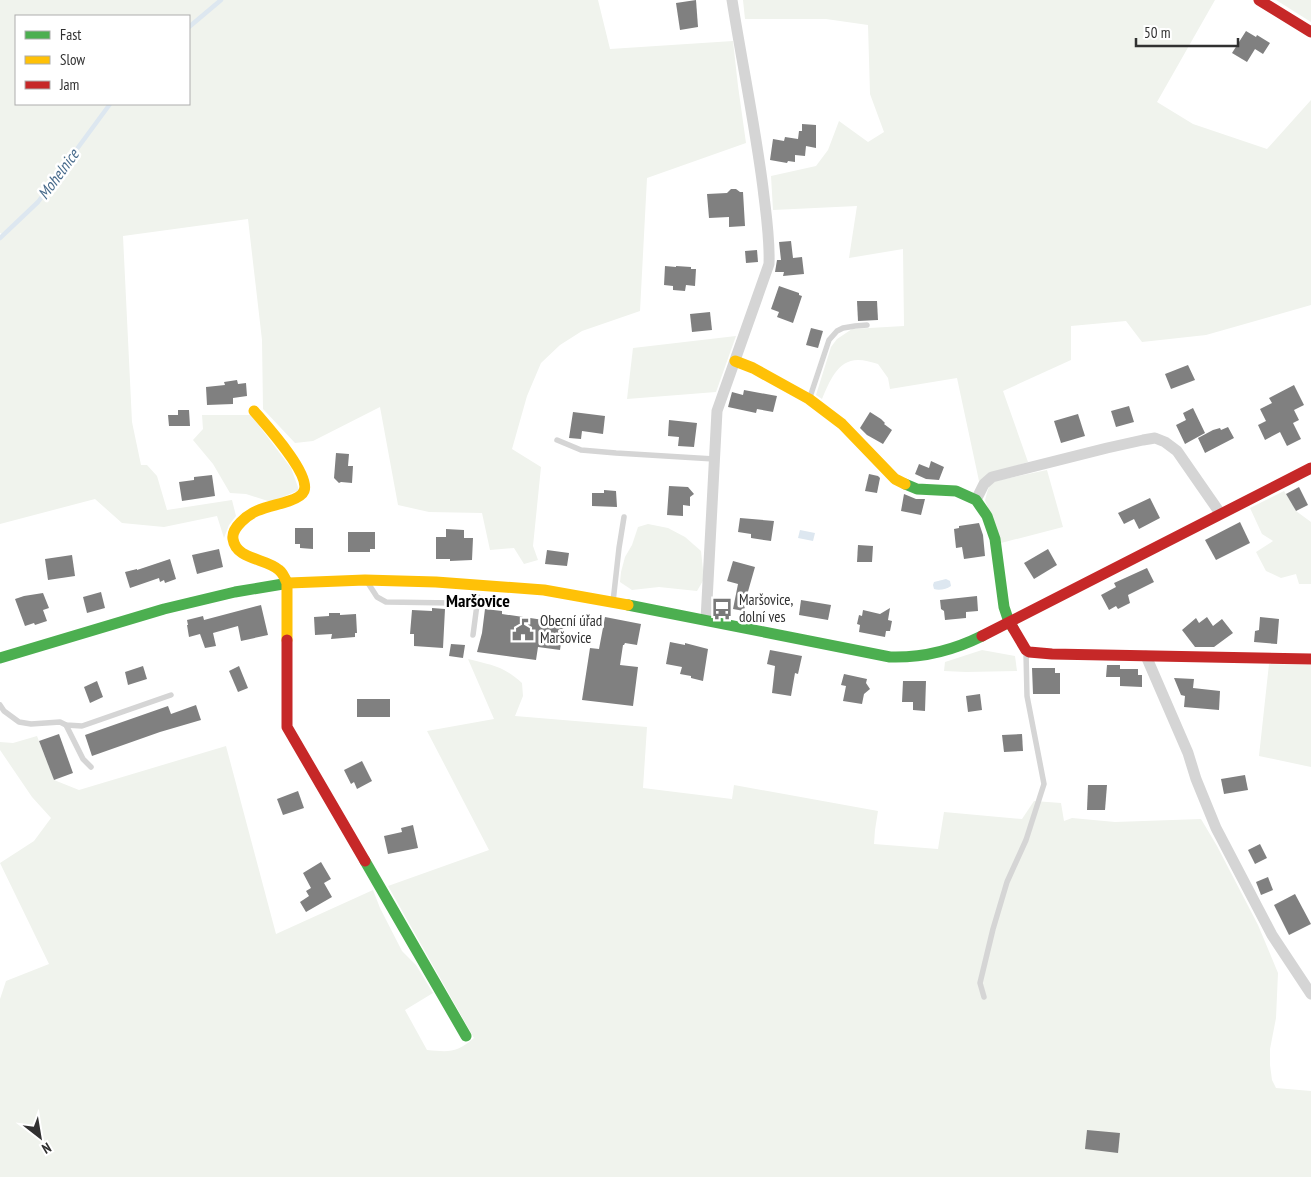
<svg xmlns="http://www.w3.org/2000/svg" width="1311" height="1177" font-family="'PT Sans Narrow',sans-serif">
<rect width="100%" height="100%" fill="#fff"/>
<g fill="#f0f3ed" fill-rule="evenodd">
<path d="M0 0H598L610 49 733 41 738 86 746 143 647 178 640 311 582 331 560 345 541 363 527 396 512 449 541 467 533 546 538 560 524 564 514 548 490 550 482 513 429 512 398 505 380 407 313 441 295 443 263 409 262 340 248 219 123 236 132 422 141 465H147L157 476 167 510 232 500 236 516 229 525 224 538 217 516 164 527 122 523 95 499 0 524V236L2 234 0 233ZM16 16H189V104H16Z"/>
<path d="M743 0H1215L1157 102 1193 124 1267 149 1311 100V305L1206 335 1142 342 1126 321 1071 326V360L1003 391 1028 462 989 474 979 481 957 378 890 389 888 378 878 364C871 362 864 360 858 360 837 360 829 383 822 399L816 395 831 347 837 339 852 329 904 326 903 249 849 258 857 206 773 210 771 176 816 166 828 150 839 121 868 142 884 132 870 94 868 25 826 19H745Z"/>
<path d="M1276 0H1311V22Z"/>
<path d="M736 336 716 392 627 399 633 348Z"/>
<path d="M202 415H251L291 468 299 490 271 502 246 494 230 493 213 464 193 440 203 429Z"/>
<path d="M1047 470 1063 527 1001 543 985 500 989 486 995 481Z"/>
<path d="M1284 491 1286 494 1296 511 1311 522V584H1299L1296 574 1281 578 1266 571 1256 552 1273 541 1262 534 1250 508Z"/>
<path d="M648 524 668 528 685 537 701 551 704 579 697 591 659 587 632 590 620 582 621 572 625 557 632 545 638 527Z"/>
<path d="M982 650 1015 656 1017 671 966 672 944 671 945 662Z"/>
<path d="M468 659C491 665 504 666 522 683L523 696 515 716 647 727 643 788 732 799 734 785 878 811 875 830 874 844 938 849 944 812 1022 819 1034 801 1061 803 1064 821 1072 818 1115 822 1201 819 1217 846 1258 925 1278 973 1276 1018 1270 1049V1065L1272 1080 1276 1088 1311 1091V1177H0V999L6 981 49 964 0 863 34 841 51 818 32 797 0 750V742L13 743 37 736 54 780 79 790 226 746 276 934 373 890 380 908 402 951 416 965 433 993 405 1010 427 1050C450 1052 456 1053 474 1038L388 886 489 850 427 731 494 719Z"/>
<path d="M1269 664 1311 665V767L1259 756Z"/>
</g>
<g fill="#dde7f0">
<path d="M800 530 815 533 813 541 798 538Z"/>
<path d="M946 579 950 581 951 586C947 589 939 591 934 589L933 585 934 582Z"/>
</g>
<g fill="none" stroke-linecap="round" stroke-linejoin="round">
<g stroke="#dde7f0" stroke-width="4.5">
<path d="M189 27 221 0"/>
<path d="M0 238 38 202 110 104"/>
</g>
</g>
<g fill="#808080">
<path d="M696 0 698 27 680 30 676 3Z"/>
<path d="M1246 31 1256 37 1257 35 1270 43 1263 54 1255 49 1247 62 1232 53Z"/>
<path d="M802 124 816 125V148L806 146 805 156 795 155V162L788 161 787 163 770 160 773 139 784 141 785 137 798 139 799 131H802Z"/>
<path d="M731 189H736L740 192H743L745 226 729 227V217L709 218 707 194 727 193Z"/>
<path d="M791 241 793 258 802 257 804 274 783 276 784 272H775L777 260H781L779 242Z"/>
<path d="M757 250 758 262 746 263 745 251Z"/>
<path d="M665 266 676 267V266L691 267V269H696L695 286 686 285 685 291 673 290V286L664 285Z"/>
<path d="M779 286 799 293V295L802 296 793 323 777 317 779 312 771 309Z"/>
<path d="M857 301H877L878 320 858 321Z"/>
<path d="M710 312 712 330 692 332 690 314Z"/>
<path d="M811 328 823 331 818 348 806 345Z"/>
<path d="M1188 365 1195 380 1171 389 1165 374Z"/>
<path d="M237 380 238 384 246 383 247 396 233 398V404L207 405 206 387 225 385 224 382Z"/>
<path d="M1294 385 1304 405 1294 410 1299 420 1293 423 1301 439 1287 446 1280 432 1265 440 1258 425 1266 421 1260 409 1272 403 1269 398Z"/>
<path d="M744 390 777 396 773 412 757 409 756 413 728 407 732 392 743 395Z"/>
<path d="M1129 406 1134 422 1116 427 1111 411Z"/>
<path d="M1193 408 1205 433 1185 444 1176 425 1186 420 1183 413Z"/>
<path d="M178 410H189L190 426H169L168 415H178Z"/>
<path d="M573 412 605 416 603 434 582 431 581 439 569 438Z"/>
<path d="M870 412 881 419 885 423 884 424 892 430 883 444 867 435 860 428Z"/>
<path d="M1078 414 1085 436 1061 443 1054 421Z"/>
<path d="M669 420 697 423 694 447 678 446 679 437 668 436Z"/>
<path d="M1228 427 1234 438 1205 453 1198 438 1213 430 1220 428 1221 430Z"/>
<path d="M336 453 349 454 348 466H353L352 483 341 482 339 483 334 478Z"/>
<path d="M931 461 944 467 939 480 926 479 915 474 919 464 929 468Z"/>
<path d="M869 474 878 476 880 478 877 493 865 491Z"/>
<path d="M212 475 215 496 182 501 179 482 194 480V477Z"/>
<path d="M669 486 688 487 694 494 690 497V506L683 505V516L667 515Z"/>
<path d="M1299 487 1308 505 1296 511 1286 494Z"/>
<path d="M604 490 616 491 617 507 592 506V493H604Z"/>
<path d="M904 494 916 499H925L921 515 901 511Z"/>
<path d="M1150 498 1160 518 1139 529 1134 519 1124 524 1118 513Z"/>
<path d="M740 518 774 521 771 541 751 538V534L738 532Z"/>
<path d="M1240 522 1250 543 1216 560 1205 540Z"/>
<path d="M979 523 983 535 985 556 964 559 962 547 956 548 954 529 959 528V526Z"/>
<path d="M295 528H313V549L300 548V544H295Z"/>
<path d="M446 529 464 530V538H473L472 560 450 561V559H436V537H446Z"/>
<path d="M348 532H375V549H370V552H348Z"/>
<path d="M858 545 873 546 872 562H857Z"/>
<path d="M219 549 223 567 197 574 192 555Z"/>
<path d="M1048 549 1057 565 1034 579 1024 563Z"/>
<path d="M547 550 569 553 567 566 545 564Z"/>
<path d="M72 555 75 576 48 580 45 559Z"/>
<path d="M170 559 176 579 165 583 164 580 160 582 159 578 130 588 125 572 137 569V570Z"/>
<path d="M733 561 755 567 747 595 744 611 733 609 738 584 727 581Z"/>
<path d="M1147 568 1154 582 1128 595 1130 603 1118 609 1116 606 1109 610 1101 595 1116 587 1114 583Z"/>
<path d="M101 592 105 608 87 613 83 597Z"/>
<path d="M43 593 49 608 43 610 47 621 35 625 34 623 25 626 15 599 24 596Z"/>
<path d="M977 596 978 611 966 612V618L945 620 944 611 941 609 940 600Z"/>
<path d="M801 600 831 605 828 620 799 615Z"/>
<path d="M261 605 268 635 241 641 238 626 213 633 216 646 205 648 200 634 189 637 187 625H188L187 620 203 616 204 620Z"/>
<path d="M432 608 445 609 443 648 414 646V634H410L412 610 432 611Z"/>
<path d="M890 608 888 620 892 621 890 631H886L885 637 859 632 860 625 857 624 859 615 862 616 863 610 880 614Z"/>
<path d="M485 609 502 611V614L564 623 560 650 538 647 536 660 477 652 482 633Z"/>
<path d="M329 613H340V615L356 614 357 633H355V637L331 639 332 634 315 635 314 617 329 616Z"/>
<path d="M605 617 641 624 637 645 625 643 624 645H623L620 665 638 667 633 706 582 700 590 648 599 649Z"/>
<path d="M1207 617 1213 626 1222 619 1233 633 1214 647H1195L1182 630 1196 618 1199 623Z"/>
<path d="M1260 617 1279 619 1277 644 1254 642 1255 631 1259 630Z"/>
<path d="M670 642 685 645V643L708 649 703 681 691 678V676L680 674 682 667 666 664Z"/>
<path d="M451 644 465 645 463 658 449 656Z"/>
<path d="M770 650 802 656 798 674 795 673 791 696 772 693 775 666 767 664Z"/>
<path d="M1107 665H1120V669H1138V675H1142V687L1120 686V677H1106Z"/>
<path d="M143 666 147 679 128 685 125 672Z"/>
<path d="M239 666 248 688 238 692 229 671Z"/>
<path d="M1032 668H1055V673H1060V694H1033Z"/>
<path d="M844 674 867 679 866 683 870 689 864 694 862 704 843 701 846 686 841 685Z"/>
<path d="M1174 678 1194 679 1193 688 1220 691 1219 710 1184 707 1185 696 1181 695Z"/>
<path d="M97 681 103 697 90 703 84 687Z"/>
<path d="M903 681H926L925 711 913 710V702H902Z"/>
<path d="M980 694 982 710 968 712 966 696Z"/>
<rect x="357" y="699" width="33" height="18"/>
<path d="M196 705 201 720 160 732 92 756 85 735 168 706 171 714Z"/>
<path d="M59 734 73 773 54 780 39 741Z"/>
<path d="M1022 734 1023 751 1004 752 1002 735Z"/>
<path d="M362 761 372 781 357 789 354 782 351 784 344 770Z"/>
<path d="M1245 775 1248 790 1224 794 1221 779Z"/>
<path d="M1088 785H1107L1105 810H1087Z"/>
<path d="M298 791 304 808 283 815 277 799Z"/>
<path d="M413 825 418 848 388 854 384 836 402 832 401 828Z"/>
<path d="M1260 844 1267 858 1255 864 1248 850Z"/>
<path d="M321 862 331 879 324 883 332 897 306 912 300 902 309 896 306 891 311 888 303 873Z"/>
<path d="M1268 877 1273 890 1261 895 1256 882Z"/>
<path d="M1295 894 1311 924 1289 935 1274 905Z"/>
<path d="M1087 1130 1120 1133 1118 1153 1085 1149Z"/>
</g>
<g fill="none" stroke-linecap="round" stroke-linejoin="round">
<g stroke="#d5d5d5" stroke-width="5.5">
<path d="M810 397 829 340 837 331 843 328 855 326 867 325"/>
<path d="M557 440 581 450 616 453 714 459"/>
<path d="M368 583 377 597 386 602 453 603 477 598"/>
<path d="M613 602 619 548 624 517"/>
<path d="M473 635 478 597"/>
<path d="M0 705 4 711 19 722 31 724 60 722 66 725 82 726 171 695"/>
<path d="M66 725 83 759 91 767"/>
<path d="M984 997 980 983 993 929 1007 882 1026 840 1044 784 1027 696 1026 652"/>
</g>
<g stroke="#d5d5d5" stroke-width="11">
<path d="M976 500 984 484 992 477 1107 448 1143 440 1155 438 1165 442 1177 451 1220 513"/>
<path d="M706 620 717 411 769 264C770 238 766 214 763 188 755 125 742 63 732 0"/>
<path d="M1146 656 1188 753 1196 779 1216 828 1272 935 1311 994"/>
</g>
<g stroke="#4caf50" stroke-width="11">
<path d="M905 484 917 489 956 491 976 500 987 516 995 539 1004 607 1009 622 1013 628"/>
<path d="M628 605 890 657C923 658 952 651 982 636"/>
<path d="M0 658 164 609 235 592 289 583"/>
<path d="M365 861 466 1036"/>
</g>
<g stroke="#ffc107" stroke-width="11">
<path d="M735 361 753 368 809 399 842 424 895 479 905 484"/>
<path d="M254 411C265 424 311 474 304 491 302 496 295 499 289 501 271 507 254 508 241 522 236 527 232 533 233 539 236 560 266 558 279 570 283 573 285 578 287 583V640"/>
<path d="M289 583 365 580 436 582 544 590 628 605"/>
</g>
<g stroke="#c62828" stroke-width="11">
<path d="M1259 0 1311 32"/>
<path d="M1013 628 1026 650 1029 652 1052 654 1311 659"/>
<path d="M982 636 1311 468"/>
<path d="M287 640V727L365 861"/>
</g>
</g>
<defs>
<g id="bus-bare" transform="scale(1.725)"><path d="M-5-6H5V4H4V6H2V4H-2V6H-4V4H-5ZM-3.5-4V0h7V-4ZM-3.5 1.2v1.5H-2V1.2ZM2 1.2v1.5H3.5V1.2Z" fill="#797979" stroke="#fff" stroke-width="2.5" paint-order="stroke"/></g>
<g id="civic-bare" transform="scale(1.725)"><path d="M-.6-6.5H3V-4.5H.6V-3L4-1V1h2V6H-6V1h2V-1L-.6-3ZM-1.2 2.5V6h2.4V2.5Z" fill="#797979" stroke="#fff" stroke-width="2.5" paint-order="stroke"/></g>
</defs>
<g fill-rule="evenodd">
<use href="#bus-bare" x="722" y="609"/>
<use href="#civic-bare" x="523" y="630"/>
</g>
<g text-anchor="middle" stroke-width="5" stroke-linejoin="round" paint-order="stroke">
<g font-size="15" fill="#313131" stroke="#fff" text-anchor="start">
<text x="739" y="605">Maršovice,<tspan x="739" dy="17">dolní ves</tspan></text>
<text x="540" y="626">Obecní úřad<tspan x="540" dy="17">Maršovice</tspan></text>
</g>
<g font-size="16" font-style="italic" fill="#476a8b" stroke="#fff">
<text transform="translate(58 174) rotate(-54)" y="6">Mohelnice</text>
</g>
<g font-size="18" font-weight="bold" fill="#000" stroke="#fff">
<text x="478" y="607">Maršovice</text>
</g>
</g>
<rect x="15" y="15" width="175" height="90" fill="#ffffff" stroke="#adadad"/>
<rect x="25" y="31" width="25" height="8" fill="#4caf50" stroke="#adadad"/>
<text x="60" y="40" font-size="15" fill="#313131">Fast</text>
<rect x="25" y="56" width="25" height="8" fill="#ffc107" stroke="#adadad"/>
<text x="60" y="65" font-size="15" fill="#313131">Slow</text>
<rect x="25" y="81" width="25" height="8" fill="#c62828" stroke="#adadad"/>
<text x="60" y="90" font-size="15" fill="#313131">Jam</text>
<g transform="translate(40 1137) rotate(149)" stroke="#ffffff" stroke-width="4" paint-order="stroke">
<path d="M0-4L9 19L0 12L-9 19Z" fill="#313131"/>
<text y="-8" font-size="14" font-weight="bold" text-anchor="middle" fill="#313131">N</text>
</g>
<path d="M1136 38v8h102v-8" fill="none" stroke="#313131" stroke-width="2.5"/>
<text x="1144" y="38" font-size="15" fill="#313131" stroke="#ffffff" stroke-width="4" paint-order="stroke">50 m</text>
</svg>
